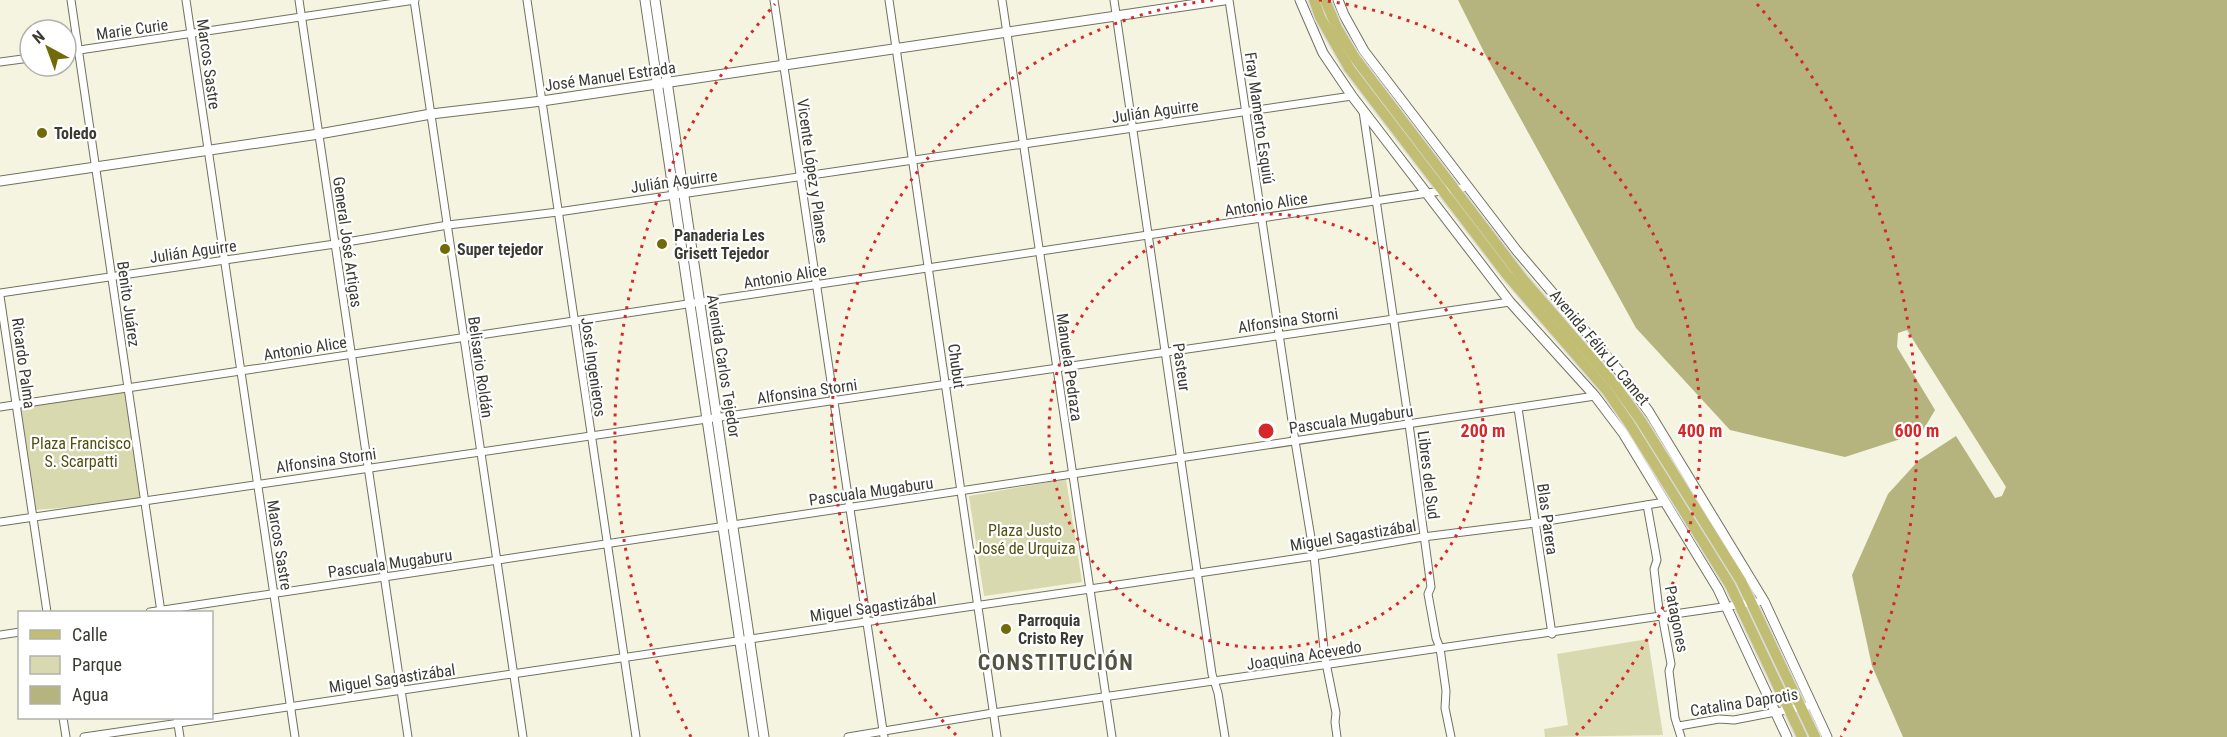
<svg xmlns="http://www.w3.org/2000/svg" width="2227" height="737" font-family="'Roboto Condensed',sans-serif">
<rect width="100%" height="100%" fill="#f4f4e0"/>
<g fill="#d9d9af">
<path d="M128 388 145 501 35 510 19 406Z"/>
<path d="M1066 479 1082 582 984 596 969 496Z"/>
<path d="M1648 639 1663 735 1545 737 1544 729 1568 725 1557 654Z"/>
</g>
<path fill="#b5b37e" d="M1458 0H2227V737H1903L1872 666 1852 575 1888 494 1919 460 1956 436 1995 498 2002 496 2006 487 1907 330 1898 333 1897 347 1935 410 1922 432 1845 457 1730 430 1636 328 1486 56Z"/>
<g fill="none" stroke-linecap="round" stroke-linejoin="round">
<g stroke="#727160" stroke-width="9">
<g id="minor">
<path d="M71 0 161 612"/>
<path d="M186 0 295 737"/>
<path d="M299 0 408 737"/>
<path d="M414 0 523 737"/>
<path d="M527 0 636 737"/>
<path d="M774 0 884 737"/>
<path d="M889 0 997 737"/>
<path d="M1002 0 1112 737"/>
<path d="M1114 0 1212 674 1218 693 1225 737"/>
<path d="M1229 0 1295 441 1314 556 1325 658 1336 713 1335 722 1337 737"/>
<path d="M66 52 415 0"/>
<path d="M0 62 30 58"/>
<path d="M1363 111 1409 424 1431 587 1428 594 1436 638 1440 648 1446 691 1445 708 1451 737"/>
<path d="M0 293 335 244 448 225 558 212 1352 96"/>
<path d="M0 296 47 612"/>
<path d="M0 407 1468 187"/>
<path d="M1518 408 1552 634"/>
<path d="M1647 505 1657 560 1654 569 1659 610 1662 615 1671 664 1669 671 1675 718 1681 737"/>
<path d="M0 522 1510 302"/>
<path d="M150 612 1595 396"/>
<path d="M0 635 20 632"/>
<path d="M63 718 66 737"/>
<path d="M177 718 180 737"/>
<path d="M1679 726 1719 719 1734 720 1813 705"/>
<path d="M84 737 1314 556 1423 537 1535 523 1665 502"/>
<path d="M848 737 993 713 1764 601"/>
</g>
</g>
<g stroke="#727160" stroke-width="11">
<g id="secondary">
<path d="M645 0 754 737"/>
<path d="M655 0 764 737"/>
<path d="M1300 0 1323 53 1352 96 1510 302 1595 396 1623 433 1718 589 1787 737"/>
<path d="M1338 0 1344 15 1364 51 1517 251 1620 372 1649 412 1764 601 1827 737"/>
<path d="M0 181 319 134 431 114 542 101 1224 0"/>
</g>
</g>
<g stroke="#dcdcda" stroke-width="13">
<g id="primary">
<path d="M1314 0 1320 17 1349 68 1507 275 1607 391 1629 423 1730 585 1802 737"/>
<path d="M1325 0 1337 28 1355 58 1523 279 1615 385 1641 421 1741 581 1815 737"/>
</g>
</g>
<use href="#minor" stroke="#fff" stroke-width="7"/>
<use href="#secondary" stroke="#fff" stroke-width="9"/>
<use href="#primary" stroke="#c1be73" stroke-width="10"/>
</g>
<g fill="none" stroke="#d62828" stroke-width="3" stroke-dasharray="3 6">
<circle cx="1266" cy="431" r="217"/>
<path d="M956 735A434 434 0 0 1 1213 0M1319 0A434 434 0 0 1 1576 735"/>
<path d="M691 737A651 651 0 0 1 775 4M1757 4A651 651 0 0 1 1841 737"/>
</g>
<g fill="#706b07" stroke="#fff" stroke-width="2">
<circle cx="42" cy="133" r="6"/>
<circle cx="662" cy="244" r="6"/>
<circle cx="445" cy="249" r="6"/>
<circle cx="1006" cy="629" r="6"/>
</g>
<g text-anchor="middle" stroke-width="4.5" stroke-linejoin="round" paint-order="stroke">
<g font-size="16" fill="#3b3b33" stroke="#fff">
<text transform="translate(132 29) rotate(-8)" y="6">Marie Curie</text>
<text transform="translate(209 64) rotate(82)" y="6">Marcos Sastre</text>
<text transform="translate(610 76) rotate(-8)" y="6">José Manuel Estrada</text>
<text transform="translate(1155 111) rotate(-8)" y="6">Julián Aguirre</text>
<text transform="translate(1260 118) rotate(82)" y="6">Fray Mamerto Esquiú</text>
<text transform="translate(813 171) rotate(82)" y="6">Vicente López y Planes</text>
<text transform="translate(674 181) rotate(-8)" y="6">Julián Aguirre</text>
<text transform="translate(1266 204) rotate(-9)" y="6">Antonio Alice</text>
<text transform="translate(348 242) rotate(82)" y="6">General José Artigas</text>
<text transform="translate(193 251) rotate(-8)" y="6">Julián Aguirre</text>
<text transform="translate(785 276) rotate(-9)" y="6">Antonio Alice</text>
<text transform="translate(129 304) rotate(82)" y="6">Benito Juárez</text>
<text transform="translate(1288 320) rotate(-8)" y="6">Alfonsina Storni</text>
<text transform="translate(1600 347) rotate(50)" y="6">Avenida Félix U. Camet</text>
<text transform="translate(305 348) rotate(-9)" y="6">Antonio Alice</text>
<text transform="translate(24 363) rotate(82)" y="6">Ricardo Palma</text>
<text transform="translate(724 366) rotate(81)" y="6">Avenida Carlos Tejedor</text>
<text transform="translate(957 366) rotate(82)" y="6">Chubut</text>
<text transform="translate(481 367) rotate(82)" y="6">Belisario Roldán</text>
<text transform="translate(594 367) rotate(82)" y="6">José Ingenieros</text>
<text transform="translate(1070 367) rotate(82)" y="6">Manuela Pedraza</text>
<text transform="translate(1182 367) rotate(82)" y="6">Pasteur</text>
<text transform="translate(807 391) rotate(-8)" y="6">Alfonsina Storni</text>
<text transform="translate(1351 419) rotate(-8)" y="6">Pascuala Mugaburu</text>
<text transform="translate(326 460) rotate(-8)" y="6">Alfonsina Storni</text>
<text transform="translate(1429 475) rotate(83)" y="6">Libres del Sud</text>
<text transform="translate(871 491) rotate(-8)" y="6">Pascuala Mugaburu</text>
<text transform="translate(1548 519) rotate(82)" y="6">Blas Parera</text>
<text transform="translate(1353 535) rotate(-9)" y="6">Miguel Sagastizábal</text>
<text transform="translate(280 545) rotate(81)" y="6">Marcos Sastre</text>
<text transform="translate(390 563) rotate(-8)" y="6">Pascuala Mugaburu</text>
<text transform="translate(873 607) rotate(-8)" y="6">Miguel Sagastizábal</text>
<text transform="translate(1677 619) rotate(79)" y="6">Patagones</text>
<text transform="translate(1304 655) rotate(-9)" y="6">Joaquina Acevedo</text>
<text transform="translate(392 678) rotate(-8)" y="6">Miguel Sagastizábal</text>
<text transform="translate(1744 702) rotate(-9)" y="6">Catalina Daprotis</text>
</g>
<g font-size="16" font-weight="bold" fill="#3b3b33" stroke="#fff" text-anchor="start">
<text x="54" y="139">Toledo</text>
<text x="674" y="241">Panaderia Les<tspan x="674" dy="18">Grisett Tejedor</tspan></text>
<text x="457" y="255">Super tejedor</text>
<text x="1018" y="626">Parroquia<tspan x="1018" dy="18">Cristo Rey</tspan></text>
</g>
<g font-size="16" fill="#524f0f" stroke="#fff">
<text x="81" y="449">Plaza Francisco<tspan x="81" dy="18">S. Scarpatti</tspan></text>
<text x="1025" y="536">Plaza Justo<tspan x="1025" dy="18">José de Urquiza</tspan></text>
</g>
<g font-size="22" font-weight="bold" letter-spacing="1.5" fill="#535342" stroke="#fff">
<text x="1056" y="670">CONSTITUCIÓN</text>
</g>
</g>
<circle cx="1266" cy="431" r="9" fill="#d62828" stroke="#fff" stroke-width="3"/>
<g font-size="18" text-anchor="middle" font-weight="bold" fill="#d62828" stroke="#fff" stroke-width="4.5" stroke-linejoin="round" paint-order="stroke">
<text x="1483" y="437">200 m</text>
<text x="1700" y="437">400 m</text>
<text x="1917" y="437">600 m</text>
</g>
<rect x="18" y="611" width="195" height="108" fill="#ffffff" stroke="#b1b1ad" stroke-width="1.5"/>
<rect x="30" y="630" width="30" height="9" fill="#c1be73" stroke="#b1b1ad" stroke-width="1.5"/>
<text x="72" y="641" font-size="18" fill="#3b3b33">Calle</text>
<rect x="30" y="656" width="30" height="18" fill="#d9d9af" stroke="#b1b1ad" stroke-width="1.5"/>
<text x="72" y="671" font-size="18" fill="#3b3b33">Parque</text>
<rect x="30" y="686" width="30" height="18" fill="#b5b37e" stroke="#b1b1ad" stroke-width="1.5"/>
<text x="72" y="701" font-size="18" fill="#3b3b33">Agua</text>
<g transform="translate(48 48) rotate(319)"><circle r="28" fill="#ffffff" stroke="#b1b1ad" stroke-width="1.5"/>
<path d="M0-4.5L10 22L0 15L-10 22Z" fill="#706b07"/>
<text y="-9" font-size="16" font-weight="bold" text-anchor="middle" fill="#3b3b33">N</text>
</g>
</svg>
